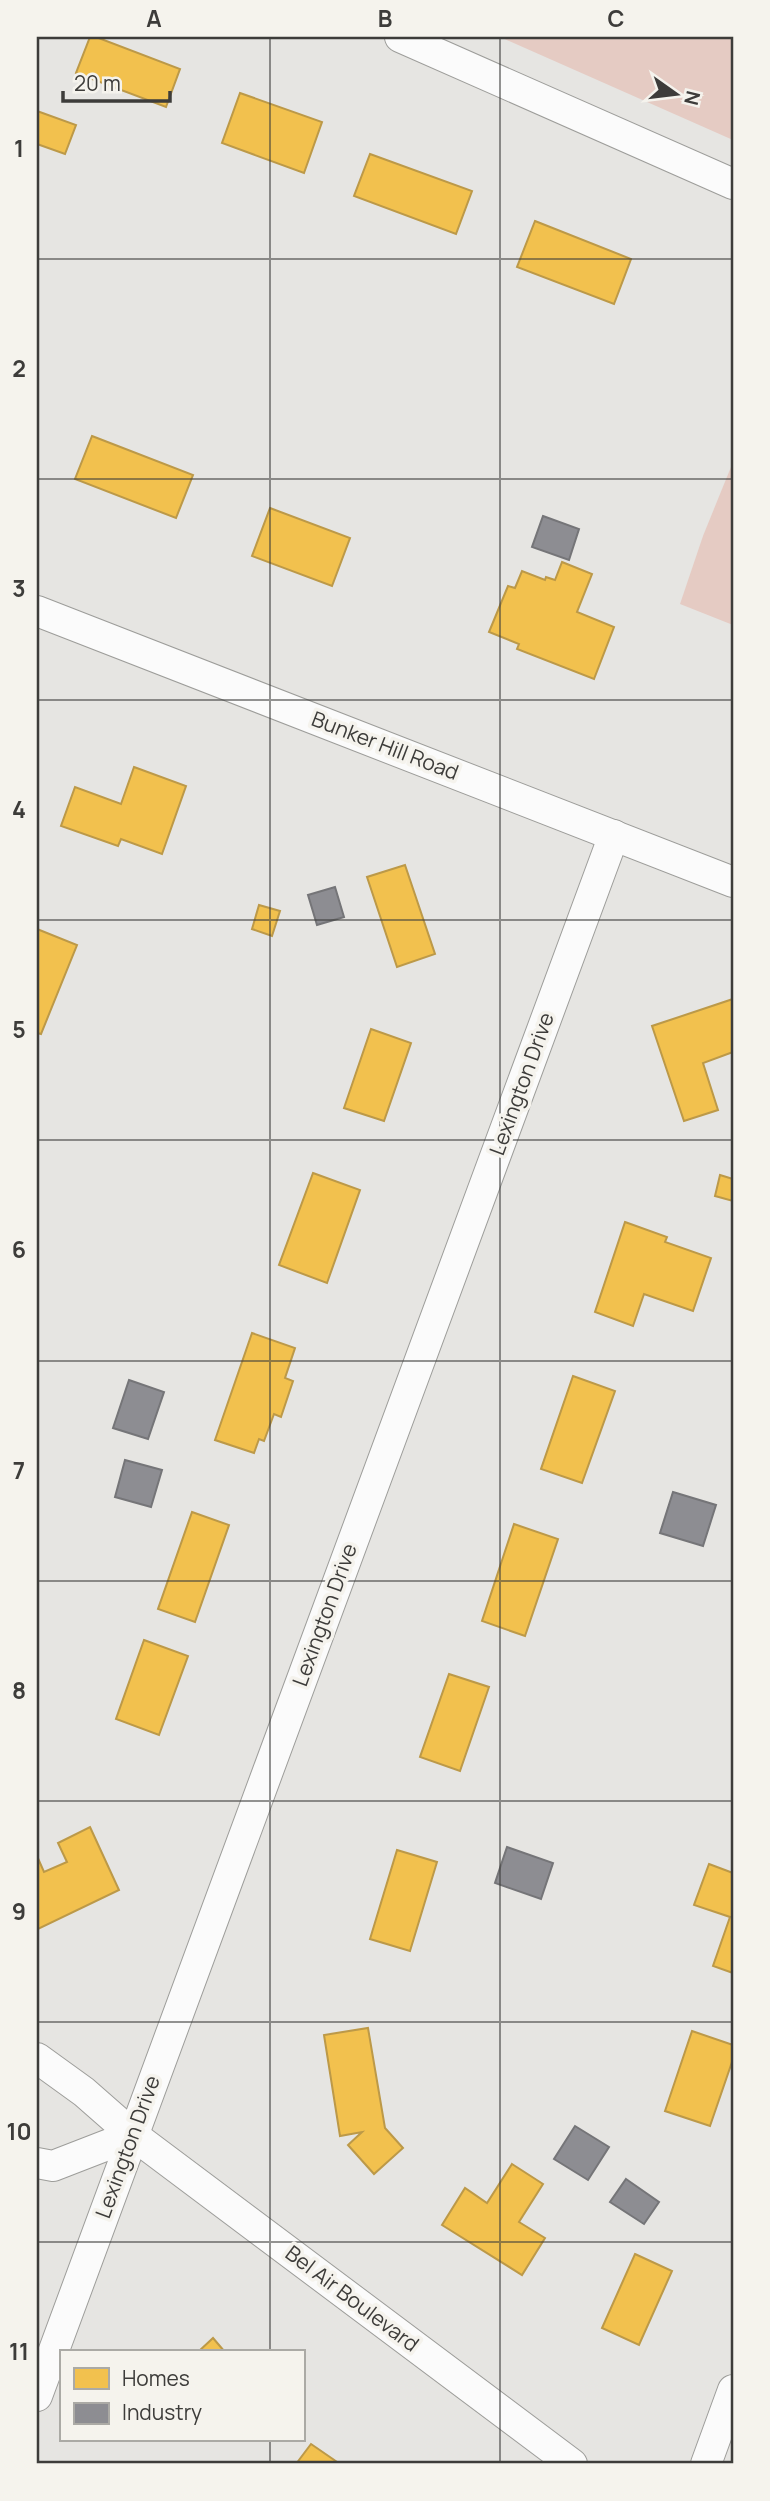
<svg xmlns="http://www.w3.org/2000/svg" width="770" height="2501" font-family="Manrope,sans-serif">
<rect width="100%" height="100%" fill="#e6e5e2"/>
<g fill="#e5cbc3">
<path d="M500 37H733V140Z"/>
<path d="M733 462V625L680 604 703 536Z"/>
</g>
<g fill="#f2c14e" stroke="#bc9948" stroke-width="2">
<path d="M90 37H96L180 69 166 107 76 73Z"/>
<path d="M240 93 322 122 304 173 222 143Z"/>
<path d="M37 111 76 125 65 154 37 144Z"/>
<path d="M370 154 472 191 456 234 354 196Z"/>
<path d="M535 221 631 259 614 304 517 267Z"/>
<path d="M92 436 193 475 176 518 75 479Z"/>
<path d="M270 508 350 538 332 586 252 556Z"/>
<path d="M562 562 592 574 577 612 614 627 594 679 517 649 519 644 489 632 508 586 515 588 522 571 545 580 546 577 555 580Z"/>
<path d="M134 767 186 786 162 854 121 839 118 846 61 826 75 787 121 804Z"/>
<path d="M405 865 435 954 397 967 367 877Z"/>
<path d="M259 905 280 911 272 936 252 929Z"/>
<path d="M37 929 77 945 41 1034 37 1033Z"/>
<path d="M733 999V1052L703 1063 718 1110 684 1121 652 1026Z"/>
<path d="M371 1029 411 1043 384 1121 344 1108Z"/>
<path d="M313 1173 360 1190 327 1283 279 1265Z"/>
<path d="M720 1175 733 1179V1201L715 1196Z"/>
<path d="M625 1222 667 1237 665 1242 711 1258 693 1311 644 1294 633 1326 595 1312Z"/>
<path d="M252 1333 295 1348 285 1378 293 1381 281 1417 274 1414 264 1441 259 1439 254 1453 215 1440Z"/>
<path d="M573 1376 615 1391 582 1483 541 1469Z"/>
<path d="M192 1512 229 1525 195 1622 158 1609Z"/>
<path d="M514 1524 558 1539 525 1636 482 1621Z"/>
<path d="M144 1640 188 1656 159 1735 116 1719Z"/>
<path d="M449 1674 489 1687 460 1771 420 1757Z"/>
<path d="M90 1827 119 1890 38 1929 37 1856 44 1872 67 1862 58 1843Z"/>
<path d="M397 1850 437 1862 410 1951 370 1939Z"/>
<path d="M709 1864 733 1873V1973L713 1966 730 1917 694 1905Z"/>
<path d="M368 2028 385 2128 403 2148 374 2174 348 2145 362 2132 340 2136 324 2035Z"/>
<path d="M692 2031 733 2045V2059L710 2126 665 2111Z"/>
<path d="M512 2164 543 2184 519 2222 545 2238 522 2275 442 2225 465 2188 487 2203Z"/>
<path d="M635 2254 672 2271 639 2345 602 2328Z"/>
<path d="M213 2338 225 2352H198Z"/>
<path d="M311 2444 340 2464H296Z"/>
</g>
<g fill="#8d8d92" stroke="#757578" stroke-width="2">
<path d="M543 516 579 529 569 560 532 547Z"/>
<path d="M335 887 344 917 317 925 308 895Z"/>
<path d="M129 1380 164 1392 148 1439 113 1428Z"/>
<path d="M125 1460 162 1470 151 1507 115 1497Z"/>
<path d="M673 1492 716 1505 703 1546 660 1533Z"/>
<path d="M507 1847 553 1863 541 1899 495 1883Z"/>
<path d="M575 2126 609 2147 588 2180 554 2159Z"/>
<path d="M626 2179 659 2202 644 2224 610 2202Z"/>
</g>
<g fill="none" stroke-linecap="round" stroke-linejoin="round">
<g stroke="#9d9d9a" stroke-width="32">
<g id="minor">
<path d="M400 37 733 184"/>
<path d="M37 611 733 882"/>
<path d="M37 2058 84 2092 133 2135 572 2464"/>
<path d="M37 2163 53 2166 133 2135"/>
<path d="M37 2396 614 835"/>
<path d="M706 2464 733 2390"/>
</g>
</g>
<use href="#minor" stroke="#fbfbfb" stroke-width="30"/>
</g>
<path fill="none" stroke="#3d3c3a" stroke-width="2" stroke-opacity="0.55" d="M270 37V2352M500 37V2464M37 259H733M37 479H733M37 700H733M37 920H733M37 1140H733M37 1361H733M37 1581H733M37 1801H733M37 2022H733M37 2242H733M270 2440V2464"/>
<g text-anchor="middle" stroke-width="7" stroke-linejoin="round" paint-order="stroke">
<g font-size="21" fill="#3d3c3a" stroke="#f5f3ed">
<text transform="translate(385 746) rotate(21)" y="7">Bunker Hill Road</text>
<text transform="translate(522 1084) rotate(-70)" y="7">Lexington Drive</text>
<text transform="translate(325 1615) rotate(-70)" y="7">Lexington Drive</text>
<text transform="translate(128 2147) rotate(-70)" y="7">Lexington Drive</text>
<text transform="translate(352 2299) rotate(37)" y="7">Bel Air Boulevard</text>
</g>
</g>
<rect width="770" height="2501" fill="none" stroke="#f5f3ed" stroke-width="77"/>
<rect x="60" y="2350" width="245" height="91" fill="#f5f3ed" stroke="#abaaa5" stroke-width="2"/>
<rect x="74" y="2368" width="35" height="21" fill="#f2c14e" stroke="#abaaa5" stroke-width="2"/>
<text x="122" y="2386" font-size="21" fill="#3d3c3a">Homes</text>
<rect x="74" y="2403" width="35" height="21" fill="#8d8d92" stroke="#abaaa5" stroke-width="2"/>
<text x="122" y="2420" font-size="21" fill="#3d3c3a">Industry</text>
<g transform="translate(676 94) rotate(104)" stroke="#f5f3ed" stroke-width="5" paint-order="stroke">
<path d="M0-5L12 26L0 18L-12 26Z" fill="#3d3c3a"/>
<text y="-10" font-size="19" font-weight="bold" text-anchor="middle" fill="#3d3c3a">N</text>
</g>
<path d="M63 91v10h107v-10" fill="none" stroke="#3d3c3a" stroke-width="3.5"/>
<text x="74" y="91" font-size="21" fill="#3d3c3a" stroke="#f5f3ed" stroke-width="5" paint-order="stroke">20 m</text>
<rect x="38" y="38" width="694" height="2424" fill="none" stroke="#3d3c3a" stroke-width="2.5"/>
<g font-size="23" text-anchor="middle" font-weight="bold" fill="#3d3c3a">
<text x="154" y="27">A</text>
<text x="385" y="27">B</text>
<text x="616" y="27">C</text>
<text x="19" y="157">1</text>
<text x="19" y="377">2</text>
<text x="19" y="597">3</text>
<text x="19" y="818">4</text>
<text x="19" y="1038">5</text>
<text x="19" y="1258">6</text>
<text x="19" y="1479">7</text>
<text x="19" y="1699">8</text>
<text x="19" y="1920">9</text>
<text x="19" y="2140">10</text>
<text x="19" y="2360">11</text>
</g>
</svg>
